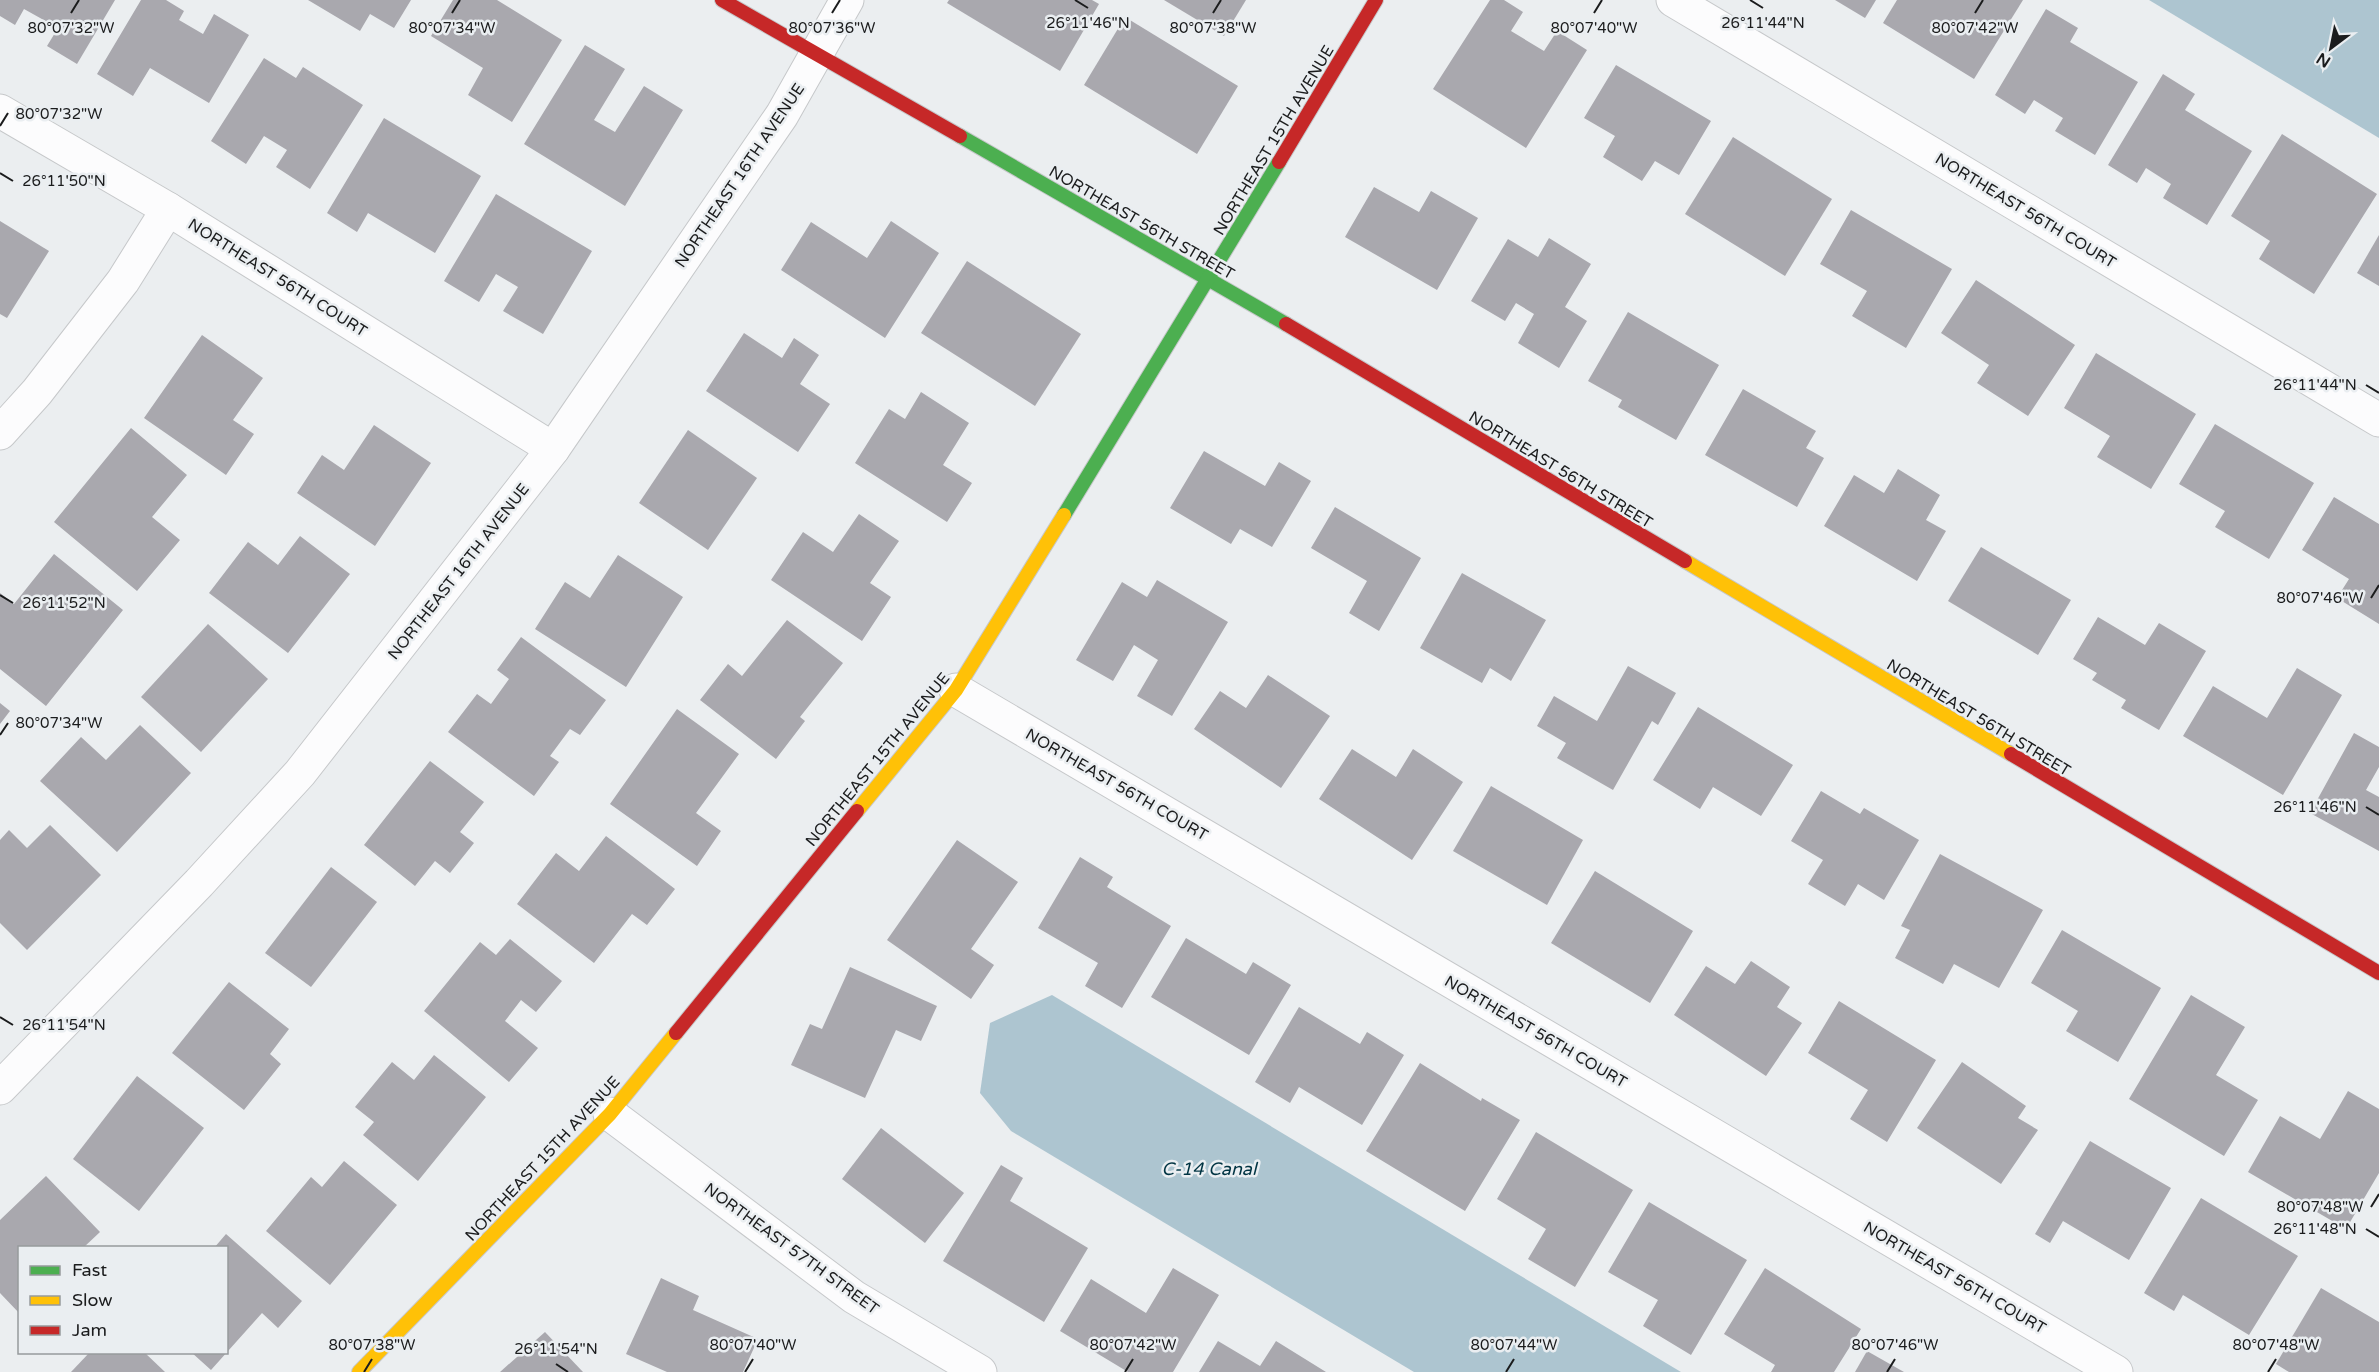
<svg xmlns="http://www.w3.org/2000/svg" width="2379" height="1372" font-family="'Varela Round',sans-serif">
<rect width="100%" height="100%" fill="#ebeef0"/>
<g fill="#adc5d0">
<path d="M2149 0H2379V138Z"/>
<path d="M1052 995 1681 1372H1414L1011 1131 980 1093 990 1023Z"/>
</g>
<g fill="#a9a8ae">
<path d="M0 0H115L77 64 47 46 58 28 24 9 15 25 0 16Z"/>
<path d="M141 0H166L184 11 179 20 203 34 214 14 249 35 209 103 150 68 133 96 97 74Z"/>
<path d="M308 0H411L394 28 370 14 360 31Z"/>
<path d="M453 0H497L562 40 512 122 468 95 483 68 431 36Z"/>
<path d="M949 0H1092L1099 4 1060 71 947 3Z"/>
<path d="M1164 0H1246L1224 36Z"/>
<path d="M1490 0H1504L1523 12 1511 31 1544 51 1557 31 1587 50 1526 148 1433 89Z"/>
<path d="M1835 0H1876L1865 18Z"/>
<path d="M1897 0H2023L1974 79 1883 23Z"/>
<path d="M2046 9 2078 28 2070 42 2138 82 2095 155 2055 131 2063 118 2034 100 2025 114 1995 95Z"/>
<path d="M1125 17 1238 86 1197 154 1084 85Z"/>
<path d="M585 45 625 69 594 120 615 132 644 86 683 110 625 206 524 144Z"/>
<path d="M264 58 296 78 303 67 363 105 310 189 276 167 287 150 264 136 246 164 211 141Z"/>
<path d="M1616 65 1711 121 1679 175 1655 161 1642 181 1603 157 1615 136 1584 118Z"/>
<path d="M2163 74 2195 94 2185 110 2252 151 2207 225 2163 198 2171 184 2146 168 2137 183 2108 165Z"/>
<path d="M384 118 481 176 435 253 368 213 357 232 327 213Z"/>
<path d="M2282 134 2377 194 2314 294 2259 259 2270 241 2231 216Z"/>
<path d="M1733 137 1832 199 1785 276 1685 214Z"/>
<path d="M1374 187 1419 212 1431 191 1478 218 1437 290 1345 237Z"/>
<path d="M496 194 592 251 543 334 503 311 518 287 496 274 479 302 444 281Z"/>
<path d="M1851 210 1952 269 1906 348 1852 316 1867 291 1820 264Z"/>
<path d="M0 221 49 251 7 318 0 314Z"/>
<path d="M891 221 939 253 885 338 781 270 811 222 867 258Z"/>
<path d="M2379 235V286L2357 273Z"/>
<path d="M1549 238 1591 264 1565 307 1587 321 1559 368 1518 343 1534 314 1516 303 1505 321 1471 301 1508 239 1538 257Z"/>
<path d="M967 261 1081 334 1035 406 921 333Z"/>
<path d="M1976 280 2075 345 2028 416 1977 383 1989 365 1941 333Z"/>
<path d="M1628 312 1719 365 1676 440 1618 407 1622 400 1588 381Z"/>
<path d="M744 333 782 358 794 338 819 355 800 384 830 404 798 452 706 391Z"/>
<path d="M202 335 263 378 233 420 254 434 226 475 144 418Z"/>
<path d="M2096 353 2196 414 2151 489 2097 457 2110 436 2064 408Z"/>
<path d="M1743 389 1816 431 1806 448 1824 458 1797 507 1705 455Z"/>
<path d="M921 392 969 423 943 465 972 483 947 522 855 463 889 409 905 419Z"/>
<path d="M2215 424 2314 483 2269 559 2215 527 2225 511 2179 484Z"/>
<path d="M374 425 431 463 375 546 297 493 322 455 344 470Z"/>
<path d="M131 428 187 475 152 517 180 540 137 591 54 522Z"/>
<path d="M688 430 757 478 708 550 639 503Z"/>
<path d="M1204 451 1265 486 1279 462 1311 481 1272 547 1240 529 1231 544 1170 508Z"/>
<path d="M1898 469 1940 495 1926 520 1946 531 1917 581 1824 526 1854 475 1884 493Z"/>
<path d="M2334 497 2379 524V624L2337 598 2349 579 2302 550Z"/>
<path d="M1335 507 1421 558 1379 631 1349 613 1367 581 1311 548Z"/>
<path d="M859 514 899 541 870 583 891 597 862 641 771 580 803 532 833 552Z"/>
<path d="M300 536 350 574 288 653 209 593 248 542 278 565Z"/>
<path d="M1981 547 2071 600 2038 655 1948 601Z"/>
<path d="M54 554 123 610 46 706 0 669V593L14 604Z"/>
<path d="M618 555 683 597 626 687 535 629 565 582 590 598Z"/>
<path d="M1462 573 1546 620 1511 681 1490 668 1482 683 1420 648Z"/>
<path d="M1157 580 1228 622 1172 716 1137 696 1158 660 1134 645 1113 681 1076 660 1122 582 1147 597Z"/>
<path d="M2098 617 2145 645 2159 623 2206 651 2159 730 2121 708 2126 700 2092 680 2097 673 2073 659Z"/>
<path d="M787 620 843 663 800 717 805 721 776 759 700 700 728 664 742 676Z"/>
<path d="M208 624 268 679 201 752 141 697Z"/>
<path d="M521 637 606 700 580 735 570 729 550 756 559 762 534 796 448 732 477 694 491 704 509 679 497 670Z"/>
<path d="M1628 666 1676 693 1658 725 1652 721 1613 790 1557 758 1566 743 1537 726 1554 696 1597 721Z"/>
<path d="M2297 668 2342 695 2283 795 2183 736 2213 686 2267 718Z"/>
<path d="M1268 675 1330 716 1281 788 1194 729 1220 691 1246 708Z"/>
<path d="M0 703 10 711 0 724Z"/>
<path d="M1698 707 1793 765 1761 816 1713 787 1700 809 1653 780Z"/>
<path d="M677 709 739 754 696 813 721 831 697 866 610 804Z"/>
<path d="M140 725 191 773 117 852 40 781 81 737 106 760Z"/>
<path d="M2354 733 2379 747V767L2366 790 2379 797V851L2310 813Z"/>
<path d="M1352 749 1396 777 1413 749 1463 782 1412 860 1319 799Z"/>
<path d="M430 761 484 802 460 832 474 843 450 873 435 861 415 886 364 845Z"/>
<path d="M1491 786 1583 840 1547 905 1453 851Z"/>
<path d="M1821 791 1860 814 1864 808 1919 840 1884 900 1858 884 1845 906 1808 884 1823 860 1791 841Z"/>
<path d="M50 825 101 875 27 950 0 923V840L9 830 27 848Z"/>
<path d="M606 836 675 889 647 925 632 914 594 963 517 904 556 853 579 871Z"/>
<path d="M957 840 1018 882 971 949 994 965 971 999 887 940Z"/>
<path d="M1940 854 2043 910 1999 988 1954 964 1943 984 1895 958 1910 930 1901 926Z"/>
<path d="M1080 857 1113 877 1107 887 1171 926 1122 1008 1085 986 1098 963 1038 928Z"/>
<path d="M331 867 377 902 311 987 265 953Z"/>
<path d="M1595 871 1693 931 1650 1003 1551 943Z"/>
<path d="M2062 930 2161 988 2118 1062 2066 1031 2078 1011 2031 983Z"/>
<path d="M1186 938 1246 974 1253 962 1291 985 1249 1055 1151 997Z"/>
<path d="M510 939 562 981 536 1012 521 1000 505 1021 538 1048 509 1082 424 1011 480 942 496 955Z"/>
<path d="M1751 961 1790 987 1777 1007 1802 1023 1766 1076 1674 1015 1706 966 1735 984Z"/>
<path d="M850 967 937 1006 921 1041 896 1030 865 1098 791 1065 810 1024 822 1029Z"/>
<path d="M229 982 289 1029 270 1054 281 1064 244 1110 172 1053Z"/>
<path d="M2191 995 2245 1027 2216 1075 2258 1100 2224 1156 2129 1099Z"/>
<path d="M1839 1001 1936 1060 1887 1142 1850 1119 1868 1090 1808 1053Z"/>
<path d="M1299 1007 1360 1044 1367 1032 1404 1055 1362 1125 1299 1087 1290 1103 1255 1082Z"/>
<path d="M434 1055 486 1097 418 1181 363 1135 374 1122 355 1107 392 1062 414 1080Z"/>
<path d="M1962 1062 2026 1106 2018 1118 2038 1130 2001 1184 1917 1128Z"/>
<path d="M1420 1063 1481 1101 1482 1098 1520 1120 1465 1211 1366 1151Z"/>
<path d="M137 1076 204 1128 139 1211 73 1159Z"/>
<path d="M2348 1091 2379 1109V1173L2346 1229 2248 1172 2280 1116 2320 1139Z"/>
<path d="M881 1128 964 1193 925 1243 842 1179Z"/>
<path d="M1536 1132 1633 1190 1575 1287 1528 1259 1546 1229 1497 1199Z"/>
<path d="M2090 1141 2171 1188 2129 1260 2063 1221 2050 1243 2035 1234Z"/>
<path d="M344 1161 397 1205 330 1285 266 1231 311 1177 322 1187Z"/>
<path d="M1001 1165 1023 1178 1010 1201 1088 1248 1044 1322 943 1261Z"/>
<path d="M46 1176 100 1232 83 1248H20V1314L0 1293V1220Z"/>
<path d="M2201 1198 2298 1256 2249 1335 2183 1295 2174 1311 2144 1293Z"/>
<path d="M1649 1202 1747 1260 1691 1355 1643 1326 1658 1300 1608 1272Z"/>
<path d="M226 1234 302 1301 278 1328 262 1313 211 1370 191 1352H226V1248H214Z"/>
<path d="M1173 1268 1219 1295 1173 1372H1128L1060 1331 1091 1279 1146 1313Z"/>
<path d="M1765 1268 1861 1329 1834 1372H1771L1775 1365 1724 1334Z"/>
<path d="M661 1278 699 1296 693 1310 758 1339 743 1372H667L626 1354Z"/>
<path d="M2321 1288 2379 1322V1372H2289L2276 1364Z"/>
<path d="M545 1332 583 1372H500Z"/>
<path d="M1218 1341 1260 1366 1276 1341 1326 1372H1199Z"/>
<path d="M1867 1351 1904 1372H1855Z"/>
<path d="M90 1352H144L165 1372H71Z"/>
</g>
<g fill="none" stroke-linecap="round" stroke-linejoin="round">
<g stroke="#c6c8ca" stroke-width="35">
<g id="street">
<path d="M1673 0 2379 420"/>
<path d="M0 111 168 209 553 449"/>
<path d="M0 433 37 392 123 281 168 209"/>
<path d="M956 690 2116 1372"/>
<path d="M0 1088 199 883 300 773 553 449 782 115 847 0"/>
<path d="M610 1114 854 1297 980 1372"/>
</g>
</g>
<g stroke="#c6c8ca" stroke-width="16">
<g id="fast">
<path d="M960 136 1286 324"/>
<path d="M1064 515 1279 162"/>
</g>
</g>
<g stroke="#c6c8ca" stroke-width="16">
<g id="slow">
<path d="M1685 561 2011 754"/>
<path d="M857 811 956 690 1064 515"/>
<path d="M359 1372 610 1114 676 1033"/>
</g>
</g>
<g stroke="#c6c8ca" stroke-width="16">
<g id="jam">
<path d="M722 0 960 136"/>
<path d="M1279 162 1376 0"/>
<path d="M1286 324 1685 561"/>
<path d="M2011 754 2379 973"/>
<path d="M676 1033 857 811"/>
</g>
</g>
<use href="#street" stroke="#fcfcfd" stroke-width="33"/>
<use href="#fast" stroke="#4caf50" stroke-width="14"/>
<use href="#slow" stroke="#ffc107" stroke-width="14"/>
<use href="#jam" stroke="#c62828" stroke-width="14"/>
</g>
<path fill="none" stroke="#1b1c1d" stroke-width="2" d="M1075 0 1088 8M1750 0 1763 8M71 13 79 0M452 13 460 0M832 13 840 0M1213 13 1221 0M1594 13 1602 0M1975 13 1983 0M0 126 8 113M0 173 13 181M2366 385 2379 393M0 595 13 603M2371 598 2379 585M0 735 8 723M2366 807 2379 815M0 1017 13 1025M2371 1207 2379 1194M2366 1229 2379 1237M556 1364 568 1372M364 1372 372 1359M745 1372 753 1359M1125 1372 1133 1359M1506 1372 1514 1359M1887 1372 1895 1359M2268 1372 2276 1359"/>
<g text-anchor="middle" stroke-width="5" stroke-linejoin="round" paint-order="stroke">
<g font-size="16" fill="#1b1c1d" stroke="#eaeef1">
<text transform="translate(1273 140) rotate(-59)" y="6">NORTHEAST 15TH AVENUE</text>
<text transform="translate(739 175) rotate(-56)" y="6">NORTHEAST 16TH AVENUE</text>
<text transform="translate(2026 210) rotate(31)" y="6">NORTHEAST 56TH COURT</text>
<text transform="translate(1142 222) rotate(30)" y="6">NORTHEAST 56TH STREET</text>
<text transform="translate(278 277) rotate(32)" y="6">NORTHEAST 56TH COURT</text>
<text transform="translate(1561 469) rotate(31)" y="6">NORTHEAST 56TH STREET</text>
<text transform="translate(458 571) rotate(-52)" y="6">NORTHEAST 16TH AVENUE</text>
<text transform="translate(1979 717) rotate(31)" y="6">NORTHEAST 56TH STREET</text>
<text transform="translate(877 759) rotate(-51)" y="6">NORTHEAST 15TH AVENUE</text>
<text transform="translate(1117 784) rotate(30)" y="6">NORTHEAST 56TH COURT</text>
<text transform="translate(1536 1031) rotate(30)" y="6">NORTHEAST 56TH COURT</text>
<text transform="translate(542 1158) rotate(-47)" y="6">NORTHEAST 15TH AVENUE</text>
<text transform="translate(792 1248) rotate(36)" y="6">NORTHEAST 57TH STREET</text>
<text transform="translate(1955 1277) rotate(30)" y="6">NORTHEAST 56TH COURT</text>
</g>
<g font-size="18" font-style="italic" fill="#003443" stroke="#eaeef1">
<text x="1209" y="1175">C-14 Canal</text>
</g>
</g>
<g font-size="15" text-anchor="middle" fill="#1b1c1d" stroke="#eaeef1" stroke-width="5" stroke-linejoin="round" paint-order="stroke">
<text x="1088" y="28">26°11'46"N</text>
<text x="1763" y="28">26°11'44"N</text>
<text x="71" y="33">80°07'32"W</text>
<text x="452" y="33">80°07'34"W</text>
<text x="832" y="33">80°07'36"W</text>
<text x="1213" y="33">80°07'38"W</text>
<text x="1594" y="33">80°07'40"W</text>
<text x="1975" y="33">80°07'42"W</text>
<text x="59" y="119">80°07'32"W</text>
<text x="64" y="186">26°11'50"N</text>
<text x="2315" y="390">26°11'44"N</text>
<text x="2320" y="603">80°07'46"W</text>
<text x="64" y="608">26°11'52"N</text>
<text x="59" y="728">80°07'34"W</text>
<text x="2315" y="812">26°11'46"N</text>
<text x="64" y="1030">26°11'54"N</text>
<text x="2320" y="1212">80°07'48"W</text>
<text x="2315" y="1234">26°11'48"N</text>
<text x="372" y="1350">80°07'38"W</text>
<text x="753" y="1350">80°07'40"W</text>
<text x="1133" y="1350">80°07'42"W</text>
<text x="1514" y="1350">80°07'44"W</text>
<text x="1895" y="1350">80°07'46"W</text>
<text x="2276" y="1350">80°07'48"W</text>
<text x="556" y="1354">26°11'54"N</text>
</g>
<rect x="18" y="1246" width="210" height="108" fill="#eaeef1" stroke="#979a9c" stroke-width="1.5"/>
<rect x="30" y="1266" width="30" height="9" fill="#4caf50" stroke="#979a9c" stroke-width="1.5"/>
<text x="72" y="1276" font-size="18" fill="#1b1c1d">Fast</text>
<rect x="30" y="1296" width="30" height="9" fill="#ffc107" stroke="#979a9c" stroke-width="1.5"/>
<text x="72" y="1306" font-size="18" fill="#1b1c1d">Slow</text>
<rect x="30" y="1326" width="30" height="9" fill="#c62828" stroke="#979a9c" stroke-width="1.5"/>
<text x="72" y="1336" font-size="18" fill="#1b1c1d">Jam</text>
<g transform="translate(2331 48) rotate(212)" stroke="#eaeef1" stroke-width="4.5" paint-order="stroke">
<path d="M0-4.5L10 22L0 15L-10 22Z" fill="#1b1c1d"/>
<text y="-9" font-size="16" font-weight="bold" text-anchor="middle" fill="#1b1c1d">N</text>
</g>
</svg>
